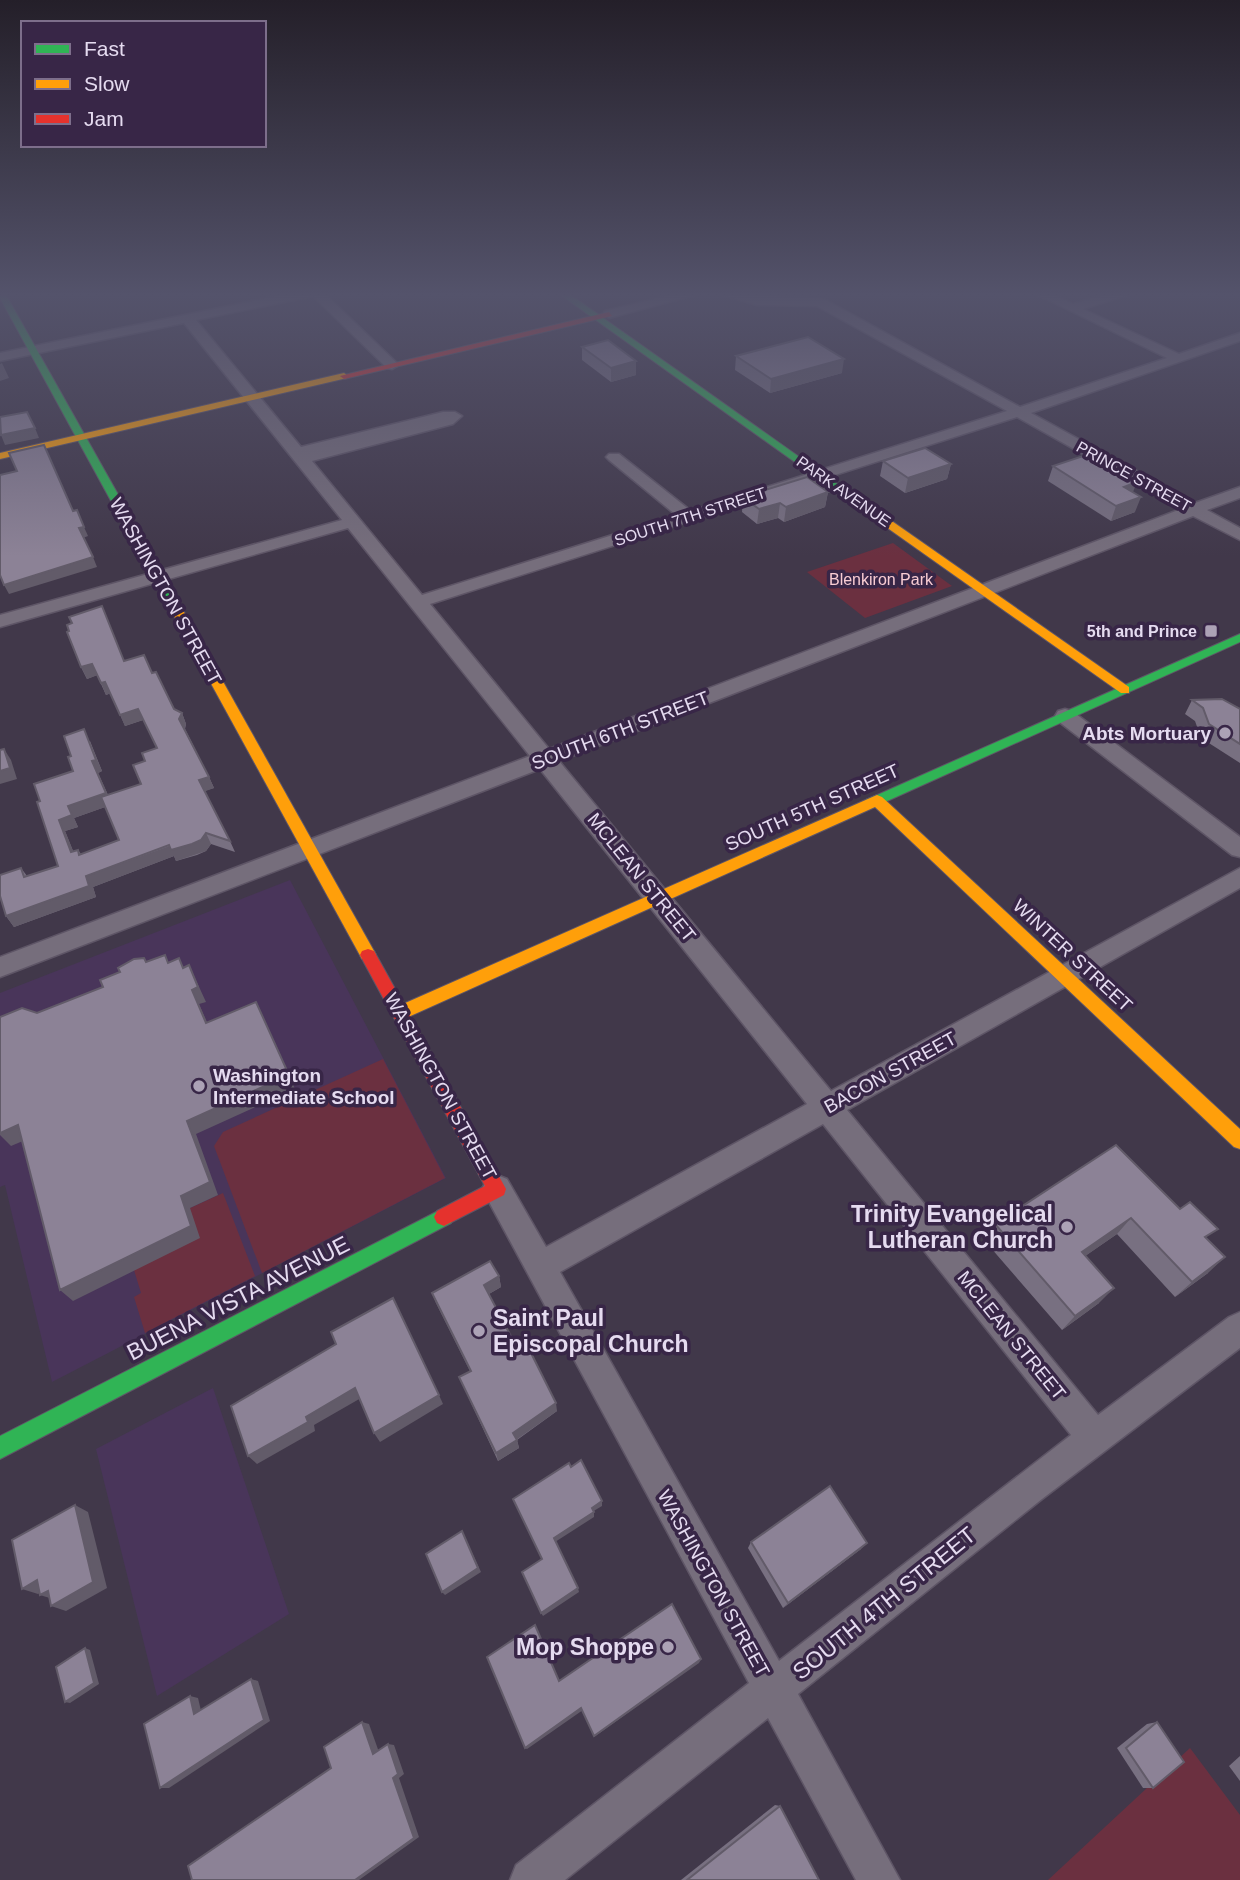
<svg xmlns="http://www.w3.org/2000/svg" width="1240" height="1880" font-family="Helvetica,sans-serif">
<rect width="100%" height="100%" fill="#41384a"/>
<g fill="#49355a">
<path d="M290 880 446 1178 52 1382 5 1185 0 1187V993Z"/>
<path d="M213 1388 289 1614 157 1696 96 1449Z"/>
</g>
<g fill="#6b3040">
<path d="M893 543 952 586 865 618 807 572Z"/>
<path d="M383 1059 445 1178 262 1273 214 1146 223 1132Z"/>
<path d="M223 1193 255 1276 145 1333 134 1297 141 1293 134 1270 190 1208Z"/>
<path d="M1190 1748 1240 1815V1880H1048Z"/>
</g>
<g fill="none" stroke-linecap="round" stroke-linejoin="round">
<g stroke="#5e5566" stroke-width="3">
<g id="street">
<path d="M292 293H324L399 365 392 369 387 368 313 296 196 320 301 447 443 412H455L462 416 453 424 312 461 422 595 676 515 609 460 606 457 609 454H619L691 511 1007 411 817 306 757 305 716 293 824 299 1020 407 1167 358 1034 293H1050L1073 304 1112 293H1133L1083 309 1179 354 1240 333V341L1031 413 1195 503 1240 487V498L1207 510 1240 528V540L1193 516 559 761 831 1091 1240 868V888L847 1110 1098 1415 1229 1317 1240 1312V1348L1042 1499 798 1694 900 1880H856L768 1718 565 1880H510L516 1865 749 1683 482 1189 487 1179 497 1175 507 1179 546 1247 807 1104 540 769 0 977V957L530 756 348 528 0 627V615L342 520 184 323 0 361V353ZM1017 417 1181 509 549 749 430 604ZM823 1124 1071 1435 779 1661 560 1272Z"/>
<path d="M680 293H702L609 318 603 314 605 311Z"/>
<path d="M1065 709 1072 711 1240 837V857L1232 855 1058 721 1055 716 1058 711Z"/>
</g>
</g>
<g stroke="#5e5566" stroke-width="2">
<g id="fast">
<path d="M0 293H5L180 605 178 607H170L168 605 0 298Z"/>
<path d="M558 293H568L857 498 848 500Z"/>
<path d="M1240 634V642L876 806 871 808 864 803 866 800Z"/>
<path d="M444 1208 451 1211 454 1217 451 1223 0 1459V1436Z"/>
</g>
</g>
<g stroke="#5e5566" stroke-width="2">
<g id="slow">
<path d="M344 373 348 376 347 378 0 459V453Z"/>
<path d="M848 496H856L1129 687V693H1121L848 500Z"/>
<path d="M174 601 180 605 374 951 376 955 374 959H362L168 605Z"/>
<path d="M877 795 882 797 1240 1129V1149L1234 1147 875 807 406 1018 400 1020 394 1018 392 1013 394 1008Z"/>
</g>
</g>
<g stroke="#5e5566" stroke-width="2">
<g id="jam">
<path d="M609 312 612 316 344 379 340 376Z"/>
<path d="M368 949 374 951 506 1189 504 1195 444 1226 437 1223 434 1217 437 1211 485 1186 360 955 362 951Z"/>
</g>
</g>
<use href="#street" fill="#766e7c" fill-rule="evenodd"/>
<use href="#fast" fill="#30b455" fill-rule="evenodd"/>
<use href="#slow" fill="#ff9f0a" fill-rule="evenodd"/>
<use href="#jam" fill="#e5322d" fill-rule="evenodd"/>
</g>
<g fill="#787081" fill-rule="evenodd">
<path d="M582 347 636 375 611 382 582 360Z"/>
<path d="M736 356 842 373 770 393 735 370Z"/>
<path d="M883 461 951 464 947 479 905 493 880 476Z"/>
<path d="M1053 466 1133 492 1135 512 1111 521 1048 481Z"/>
<path d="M828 492 825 507 784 522 778 518 757 524 742 512 743 497Z"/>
<path d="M124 661 152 673 174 709 182 713 186 724 185 729 209 777 214 788 204 791 230 841 235 852 211 844 206 851 197 855 176 861 174 856 93 887 96 897 14 927 6 916 0 875 21 868 27 876 58 866 40 801 73 771 71 756 90 741 102 771 98 773 108 795 141 784 145 761 157 748 143 720 125 726 111 693 106 695 97 675 87 679 81 667ZM105 807 119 840 81 854 78 850 73 851 65 831 78 827 74 818Z"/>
<path d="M1192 700 1240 709V763L1201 738 1195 721 1185 714Z"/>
<path d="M1116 1145 1207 1239 1208 1273 1175 1297 1117 1234 1085 1256 1099 1303 1062 1330 984 1240 995 1224Z"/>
<path d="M499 1276 501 1287 489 1294 514 1342 557 1411 517 1440 519 1448 498 1461 459 1377 470 1371 436 1303 432 1293Z"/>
<path d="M751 1542 861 1549 783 1608 748 1548Z"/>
<path d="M1157 1722 1153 1788H1143L1117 1748 1147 1724Z"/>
<path d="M1240 1756V1781L1229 1766Z"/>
<path d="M775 1805 780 1806 819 1880H681Z"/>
</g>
<g fill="#625b69">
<path d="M844 359 842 373 770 393 771 379Z"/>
<path d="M636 361V375L611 382V368Z"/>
<path d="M2 363 9 378 0 381V364Z"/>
<path d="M35 428 39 438 5 445 1 435Z"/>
<path d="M951 464 947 479 905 493 908 478Z"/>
<path d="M1137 482 1131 497 1124 487Z"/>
<path d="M828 492 825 507 784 522 786 507Z"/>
<path d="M1141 497 1135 512 1111 521 1116 506Z"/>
<path d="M780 503 778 518 757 524 759 509Z"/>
<path d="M84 527 88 536 83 538 79 528Z"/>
<path d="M93 557 97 567 9 594 4 585Z"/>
<path d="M92 664 98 675 87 679 81 667Z"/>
<path d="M105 682 111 693 106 695 101 683Z"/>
<path d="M138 709 143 720 125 726 120 715Z"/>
<path d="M182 713 186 724 184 730 179 719Z"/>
<path d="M84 729 102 771 98 773 111 805 74 818 78 827 65 831 78 863 71 852 59 820 68 806 92 761Z"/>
<path d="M4 749 11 760 17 779 0 784V771Z"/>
<path d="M209 777 214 788 203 792 199 780Z"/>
<path d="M206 833 211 844 206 851 176 861 174 856 93 887 96 897 14 927 6 916 86 876Z"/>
<path d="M189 965 206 1002 199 1004 214 1038 206 1023 192 990Z"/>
<path d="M256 1002 295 1089 196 1134 218 1195 190 1208 200 1238 73 1301 60 1290 181 1196 187 1121Z"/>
<path d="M18 1125 30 1138 11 1146 0 1135V1133Z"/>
<path d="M1131 1218 1117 1234 1068 1268 1082 1252Z"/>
<path d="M1225 1257 1208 1273 1175 1297 1192 1282Z"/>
<path d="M499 1276 501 1287 487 1295 484 1285Z"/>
<path d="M1114 1288 1099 1303 1062 1330 1075 1316Z"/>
<path d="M355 1388 361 1398 314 1425 315 1431 257 1464 248 1456 306 1417Z"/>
<path d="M439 1395 443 1404 380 1442 374 1433Z"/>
<path d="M556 1403 557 1411 516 1440 513 1433Z"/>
<path d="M517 1440 519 1448 498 1461 496 1453Z"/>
<path d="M602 1501V1506L592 1512V1508Z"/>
<path d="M75 1505 88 1512 107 1588 66 1611 51 1606Z"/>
<path d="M594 1512V1517L555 1542 554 1538Z"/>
<path d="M462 1531 481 1572 445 1595 442 1592Z"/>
<path d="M867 1543 861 1549 783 1608 788 1603Z"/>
<path d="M37 1580 52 1586 38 1594 22 1589Z"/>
<path d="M578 1588 579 1592 543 1616 541 1613Z"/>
<path d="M48 1591 56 1600 40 1595Z"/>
<path d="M85 1648 90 1650 99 1684 70 1703 65 1702Z"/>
<path d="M701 1659 699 1663 594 1737V1736Z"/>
<path d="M251 1679 258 1681 270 1721 169 1788H160Z"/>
<path d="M190 1696 198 1698 202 1715 194 1714Z"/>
<path d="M581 1708 583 1710 527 1749 525 1748Z"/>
<path d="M362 1722 369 1724 380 1755 373 1754Z"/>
<path d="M388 1744 394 1745 404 1774 399 1778 419 1837 359 1880H355Z"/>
</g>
<g fill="#8c8296" stroke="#625b69" stroke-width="2">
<path d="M808 337 844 359 771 379 736 356Z"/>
<path d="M608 340 636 361 611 368 582 347Z"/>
<path d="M27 412 35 428 1 435 0 417Z"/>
<path d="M44 445 73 511 77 510 84 527 79 528 93 557 4 585 0 575V475L17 471 9 453Z"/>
<path d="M925 448 951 464 908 478 883 461Z"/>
<path d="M1086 455 1137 482 1124 487 1141 497 1116 506 1053 466Z"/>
<path d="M807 477 828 492 786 507 780 503 759 509 743 497Z"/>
<path d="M102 606 124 661 144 655 152 673 156 672 174 709 182 713 179 719 209 777 199 780 230 841 206 833 201 840 192 844 171 850 169 845 86 876 89 886 6 916 0 896V875L21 868 24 877 58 866 37 802 40 801 34 784 73 771 68 757 71 756 64 736 84 729 96 760 92 761 106 793 68 806 72 815 59 820 71 852 78 850 79 855 119 840 101 797 141 784 133 765 145 761 142 753 157 748 138 709 120 715 105 682 101 683 92 664 81 667 67 632 69 631 67 625 72 623 69 617Z"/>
<path d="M1222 699 1240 709V744L1209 724 1203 708 1192 700Z"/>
<path d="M4 749 10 768 0 771V750Z"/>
<path d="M165 955 168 963 179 958 183 968 189 965 198 987 192 990 206 1023 256 1002 289 1075 187 1121 210 1182 181 1196 191 1226 60 1290 18 1125 0 1133V1017L22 1008 37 1013 103 987 100 980 120 972 118 968 134 959 144 958 146 962Z"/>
<path d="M1116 1145 1180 1209 1190 1202 1218 1229 1205 1237 1225 1257 1192 1282 1131 1218 1082 1252 1114 1288 1075 1316 995 1224Z"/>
<path d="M490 1261 499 1276 484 1285 514 1342 523 1337 556 1403 513 1433 517 1440 496 1453 459 1377 471 1371 432 1293Z"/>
<path d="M393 1298 439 1395 374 1433 355 1388 306 1417 308 1422 248 1456 231 1406 336 1344 331 1332Z"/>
<path d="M581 1460 602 1501 592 1508 594 1512 554 1538 578 1588 541 1613 522 1572 542 1559 513 1499 569 1463 571 1467Z"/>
<path d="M830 1486 867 1543 788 1603 751 1542Z"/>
<path d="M75 1505 93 1582 51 1606 48 1591 40 1595 37 1580 22 1589 12 1540Z"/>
<path d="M462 1531 478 1568 442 1592 426 1554Z"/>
<path d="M672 1604 701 1659 594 1736 581 1708 525 1748 487 1657 535 1625 559 1681Z"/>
<path d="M85 1648 94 1683 65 1702 56 1667Z"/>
<path d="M251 1679 264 1720 160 1788 144 1724 190 1696 194 1714Z"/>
<path d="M362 1722 373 1754 388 1744 398 1774 393 1778 414 1838 355 1880H192L188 1866 331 1768 324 1747Z"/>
<path d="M1157 1722 1184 1762 1153 1788 1126 1748Z"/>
<path d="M780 1806 819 1880H687Z"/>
</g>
<linearGradient id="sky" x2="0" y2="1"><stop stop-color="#241f29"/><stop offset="0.53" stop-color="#54536b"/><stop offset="1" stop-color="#54536b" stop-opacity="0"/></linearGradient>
<rect width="1240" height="556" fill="url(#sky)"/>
<g fill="#aca2b6" stroke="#382647" stroke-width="2.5">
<rect x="1204" y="624" width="14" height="14" rx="3.5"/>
<circle cx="1225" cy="733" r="7"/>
<circle cx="199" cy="1086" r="7"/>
<circle cx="1067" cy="1227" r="7"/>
<circle cx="479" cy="1331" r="7"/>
<circle cx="668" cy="1647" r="7"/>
</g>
<g text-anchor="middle" stroke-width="7" stroke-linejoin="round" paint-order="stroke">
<g font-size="16" fill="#e5dbf0" stroke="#382647">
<text transform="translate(1134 476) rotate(29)" y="6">PRINCE STREET</text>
<text transform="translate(844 491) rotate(35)" y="6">PARK AVENUE</text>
<text transform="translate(690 516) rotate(-18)" y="6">SOUTH 7TH STREET</text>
</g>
<g font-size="16" fill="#f8ccd3" stroke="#382647">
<text x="881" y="585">Blenkiron Park</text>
</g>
<g font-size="16" font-weight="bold" fill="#e5dbf0" stroke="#382647" text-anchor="end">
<text x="1197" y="637">5th and Prince</text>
</g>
<g font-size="19" fill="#e5dbf0" stroke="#382647">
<text transform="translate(166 591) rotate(61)" y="7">WASHINGTON STREET</text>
<text transform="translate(620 730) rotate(-21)" y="7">SOUTH 6TH STREET</text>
<text transform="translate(812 807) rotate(-24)" y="7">SOUTH 5TH STREET</text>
<text transform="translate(642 877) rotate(51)" y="7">MCLEAN STREET</text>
<text transform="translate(1073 955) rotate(43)" y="7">WINTER STREET</text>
<text transform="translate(890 1072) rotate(-29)" y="7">BACON STREET</text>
<text transform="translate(441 1086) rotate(61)" y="7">WASHINGTON STREET</text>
<text transform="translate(1012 1335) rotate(51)" y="7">MCLEAN STREET</text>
<text transform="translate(714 1583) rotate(61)" y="7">WASHINGTON STREET</text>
</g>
<g font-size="19" font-weight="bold" fill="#e5dbf0" stroke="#382647" text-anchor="end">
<text x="1211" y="740">Abts Mortuary</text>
<text x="213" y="1082" text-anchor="start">Washington<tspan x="213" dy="22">Intermediate School</tspan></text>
</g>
<g font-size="23" font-weight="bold" fill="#e5dbf0" stroke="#382647" text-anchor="end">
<text x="1053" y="1222">Trinity Evangelical<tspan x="1053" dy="26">Lutheran Church</tspan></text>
<text x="493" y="1326" text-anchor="start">Saint Paul<tspan x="493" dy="26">Episcopal Church</tspan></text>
<text x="654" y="1655">Mop Shoppe</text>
</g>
<g font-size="23" fill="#e5dbf0" stroke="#382647">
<text transform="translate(238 1298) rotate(-27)" y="8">BUENA VISTA AVENUE</text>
<text transform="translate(884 1603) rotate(-39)" y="8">SOUTH 4TH STREET</text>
</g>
</g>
<rect x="21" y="21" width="245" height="126" fill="#382647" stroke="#7d6e8b" stroke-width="2"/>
<rect x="35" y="44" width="35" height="10" fill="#30b455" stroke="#7d6e8b" stroke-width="2"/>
<text x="84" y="56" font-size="21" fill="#e5dbf0">Fast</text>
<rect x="35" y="79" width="35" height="10" fill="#ff9f0a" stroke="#7d6e8b" stroke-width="2"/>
<text x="84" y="91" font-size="21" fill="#e5dbf0">Slow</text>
<rect x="35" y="114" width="35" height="10" fill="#e5322d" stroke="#7d6e8b" stroke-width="2"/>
<text x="84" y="126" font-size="21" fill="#e5dbf0">Jam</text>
</svg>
